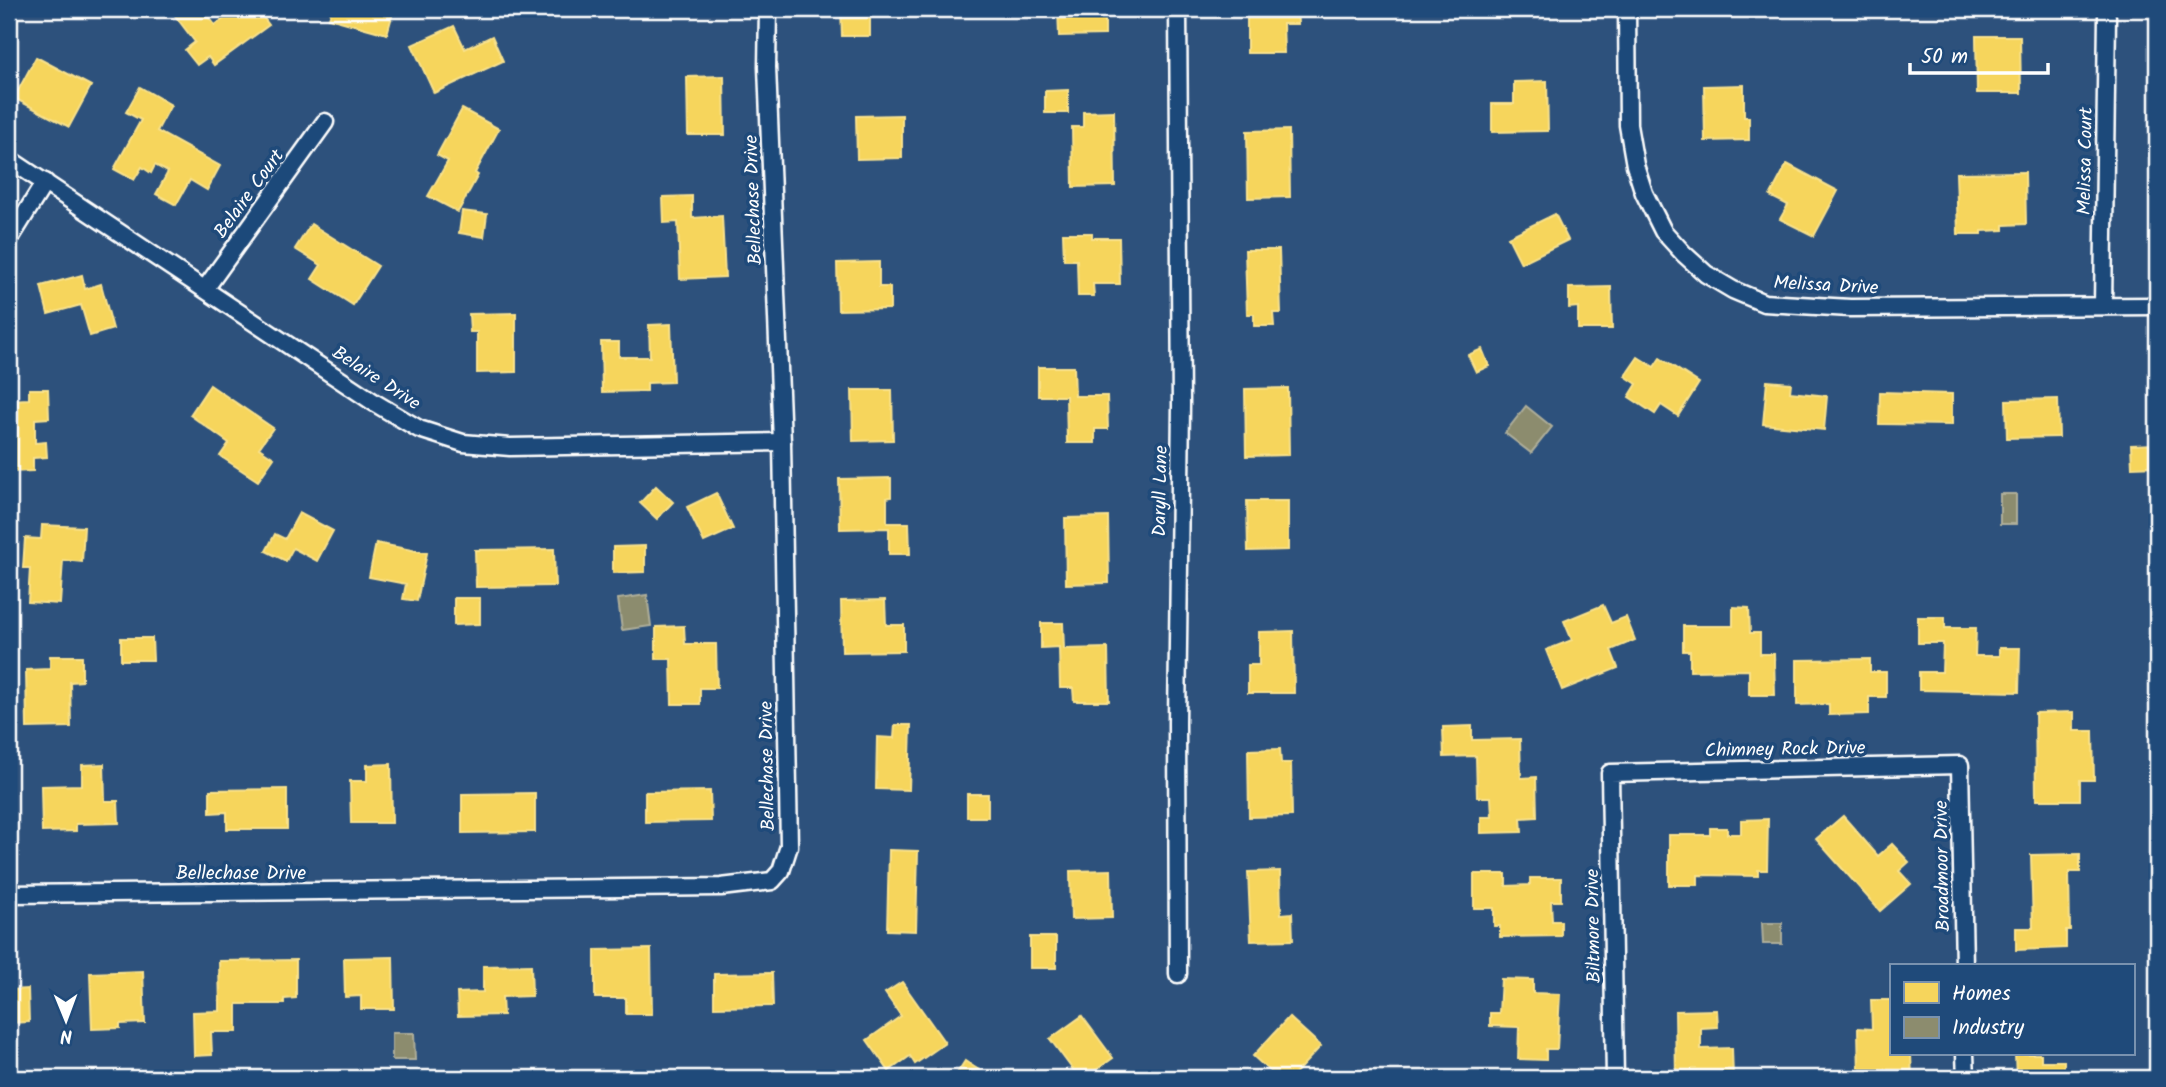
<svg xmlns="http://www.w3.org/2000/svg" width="2166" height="1087" font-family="Kalam,sans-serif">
<rect width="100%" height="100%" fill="#2d517c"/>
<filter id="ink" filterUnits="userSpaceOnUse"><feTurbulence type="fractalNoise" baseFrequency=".0143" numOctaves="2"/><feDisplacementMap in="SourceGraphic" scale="14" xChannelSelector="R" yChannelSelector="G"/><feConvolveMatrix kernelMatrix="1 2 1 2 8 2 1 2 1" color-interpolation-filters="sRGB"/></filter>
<g filter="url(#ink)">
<g fill="#f6d55c" stroke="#f9e28d" stroke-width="2">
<path d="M170 9H203L215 25 237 9H257L269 25 214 65 208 57 197 65 185 50 195 42Z"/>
<path d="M332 9H394L387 34 329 18Z"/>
<path d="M841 9H870V36H842Z"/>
<path d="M1058 9H1105V35L1059 36Z"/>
<path d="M1247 9H1297L1298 24H1283L1284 53H1247Z"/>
<path d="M454 26 465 49 492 36 503 61 434 93 412 45Z"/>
<path d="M1976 36H2020L2021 93H1977Z"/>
<path d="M36 57 91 86 69 127 14 98Z"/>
<path d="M724 76 725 135H688L687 77Z"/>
<path d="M1547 81 1548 131 1492 132V104H1514V82Z"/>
<path d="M1744 85V117H1749V140L1705 141 1704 86Z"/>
<path d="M140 87 171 105 157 131 220 166 207 190 190 180 176 205 156 194 168 172 155 165 151 173 142 167 134 180 114 169 141 120 126 112Z"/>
<path d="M1068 90V113H1045V91Z"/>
<path d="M462 109 499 129 475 173 478 175 458 212 428 196 448 161 437 155Z"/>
<path d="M1114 111 1115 186 1073 187 1072 127H1083V112Z"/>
<path d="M902 115V158L857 159 856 116Z"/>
<path d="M1289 130 1290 197 1248 198 1247 131Z"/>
<path d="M1787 164 1838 191 1814 236 1780 219 1788 205 1770 196Z"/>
<path d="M2025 172 2026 224 2004 225V230L1982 231V234H1958L1956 173Z"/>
<path d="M692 196V218L722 216 725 277 680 279 678 222 664 223 663 197Z"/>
<path d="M462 211 487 214 484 237 459 233Z"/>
<path d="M1555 214 1568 240 1521 263 1508 237Z"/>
<path d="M311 224 378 266 353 305 312 279 321 265 295 249Z"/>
<path d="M1063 233H1092V238H1119L1120 284H1093L1094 296H1078L1077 260H1064Z"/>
<path d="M1245 250H1279L1281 313H1273L1274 326H1254V314H1247Z"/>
<path d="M879 262V287H890V309L838 310 837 263Z"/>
<path d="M82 275 85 289 101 284 113 329 90 336 81 305 48 314 41 286Z"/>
<path d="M1611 287 1612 329H1578V307L1569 308V288Z"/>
<path d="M516 313V372L477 373V332H470L469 314Z"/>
<path d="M671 324 673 382 647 383V391L602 392 601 342H619V357H650L649 325Z"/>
<path d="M1482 349 1489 366 1476 372 1468 355Z"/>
<path d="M1638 357 1654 367 1660 358 1699 383 1678 416 1661 405 1655 414 1629 397 1637 384 1625 376Z"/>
<path d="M1038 367H1074L1075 396H1107L1108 429H1095V443H1067L1066 396H1038Z"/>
<path d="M1767 381 1791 383 1790 392 1827 396 1824 430 1763 424Z"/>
<path d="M210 385 273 428 259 448 274 458 258 481 220 456 229 443 190 415Z"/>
<path d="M1288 388 1289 455 1246 456 1245 389Z"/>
<path d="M29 389H48L49 418 35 419V443L46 442 47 457 33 458V471L9 472V400L29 399Z"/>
<path d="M852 390H892L893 440 853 441Z"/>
<path d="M1880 392 1952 394V425L1879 424Z"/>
<path d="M2058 399 2059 437 2007 438 2006 400Z"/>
<path d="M2157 444V466L2132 467 2131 445Z"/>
<path d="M891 478V497L887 498V523H909L910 554H889V528L840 529 839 479Z"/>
<path d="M656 486 673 502 657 519 640 503Z"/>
<path d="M716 493 733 529 704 542 687 507Z"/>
<path d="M1247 501H1288V550L1248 551Z"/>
<path d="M299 513 333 531 317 561 293 548 286 561 266 551 275 534 285 539Z"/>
<path d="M1108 517 1109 583 1066 584 1065 518Z"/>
<path d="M42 525 84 527 82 562 63 560 60 604 28 602 30 568H23L25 538 41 539Z"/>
<path d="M376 543 427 553 417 601 403 599 406 584 369 577Z"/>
<path d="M645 546V572L613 573V547Z"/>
<path d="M554 549 555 586 476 587 475 550Z"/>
<path d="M454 598H480V624L454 625Z"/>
<path d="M885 600 886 625H904V651L842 652 841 601Z"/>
<path d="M1603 605 1611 623 1626 617 1635 640 1611 650 1618 668 1562 690 1546 650 1572 640 1564 621Z"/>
<path d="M1733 607 1749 608 1750 633H1760V654H1774L1775 695H1749V670L1690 671V651H1683V626H1733Z"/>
<path d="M1918 617H1945V628H1976L1975 656H1999V648H2020L2019 692 1919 690V672H1942L1943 643H1918Z"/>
<path d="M1041 623H1063L1064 649 1108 648 1109 701H1074L1073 688H1060L1059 647 1041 648Z"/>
<path d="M684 626 685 644H716L717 688H700V704H672L671 659H656V627Z"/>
<path d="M1293 631 1294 693H1248V665H1259V632Z"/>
<path d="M121 638H152L153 660H121Z"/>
<path d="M50 656H82V681L70 682 71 727 27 728 26 670 50 669Z"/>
<path d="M1870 659V672H1886V697H1869V714L1829 715V704L1797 705V660Z"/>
<path d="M2074 712V731H2093L2094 780H2080V800H2036L2035 713Z"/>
<path d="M895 725H911L909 790 876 789 877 737 894 738Z"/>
<path d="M1472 726V740L1520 739 1521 778 1536 777 1537 817 1521 818 1522 832 1481 833V817H1492L1491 797H1477L1476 756 1444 757 1443 727Z"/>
<path d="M1280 749 1281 763H1291L1292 816 1249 817 1248 750Z"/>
<path d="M104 764 105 801H118L119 823 76 824V831L42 832 41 786 82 785V765Z"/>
<path d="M391 764 392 823H351L350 781H367V765Z"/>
<path d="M287 789V829H227V812L210 813V790Z"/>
<path d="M710 791 711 821 645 822V792Z"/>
<path d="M535 793V832L462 833V794Z"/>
<rect x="967" y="794" width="21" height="23"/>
<path d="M1843 816 1878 856 1892 844 1909 862 1899 871 1911 884 1880 911 1816 839Z"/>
<path d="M1768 819 1767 870H1758V876L1698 875V885H1669V835H1710V828H1727V834H1741V820Z"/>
<path d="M889 850 918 851 916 931 887 930Z"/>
<path d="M2080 854V872H2069L2070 930H2066V948L2016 950V928H2033L2031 855Z"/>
<path d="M1111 870 1112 918 1071 919 1070 871Z"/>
<path d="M1280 871 1281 914 1292 913 1293 940 1251 941 1248 872Z"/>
<path d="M1474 874H1506V886L1530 885V878H1561V901H1551L1552 921H1561V936L1500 937V926H1494V908H1474Z"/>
<rect x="1030" y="937" width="26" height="31"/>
<path d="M651 949 652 1014H626V998H595V950Z"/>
<path d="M393 957 394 1009H361V996L345 997 344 958Z"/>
<path d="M296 960V998L284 999V1004H237V1032H211L212 1055 194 1056 193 1012 220 1011 219 961Z"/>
<path d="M531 965 532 996 502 997 503 1015 458 1016 457 993 483 992V966Z"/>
<path d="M143 971 145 1023 120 1024V1028L92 1029 90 973Z"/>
<path d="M772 973 773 1006 714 1007V974Z"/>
<path d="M1501 979 1533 980V993L1560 994 1557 1049H1546V1060L1518 1059 1519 1027 1490 1026V1013H1499Z"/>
<path d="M902 982 945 1043 915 1064 910 1056 889 1071 867 1040 901 1016 885 993Z"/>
<path d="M28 989 29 1022 9 1023V990Z"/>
<path d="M1871 1000H1891V1054H1911L1912 1078H1859L1858 1028 1872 1029Z"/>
<path d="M1717 1010 1718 1027 1701 1028V1049L1732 1048 1733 1078H1676L1675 1011Z"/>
<path d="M1082 1016 1113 1058 1085 1078H1079L1050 1039Z"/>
<path d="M1289 1017 1321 1046 1291 1078H1277L1253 1056Z"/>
<path d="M2015 1054H2041V1061H2064V1078H2016Z"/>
<path d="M965 1061 982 1072 978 1078H954Z"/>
</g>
<g fill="#8c8c6e" stroke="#aeae9a" stroke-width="2">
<path d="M1526 406 1552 427 1531 453 1505 433Z"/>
<rect x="2000" y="494" width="16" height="30"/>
<path d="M647 595 651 626 622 630 618 599Z"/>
<path d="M1762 923H1782V944H1763Z"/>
<path d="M392 1033H414L415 1060H392Z"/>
</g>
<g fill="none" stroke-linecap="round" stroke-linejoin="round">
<g stroke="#fff" stroke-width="21">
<g id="street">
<path d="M1178 9 1181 405 1177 723 1178 974"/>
<path d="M1627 9 1628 125 1635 165 1644 193 1663 231 1684 254 1706 274 1733 290 1764 303 1850 308 2157 306"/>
<path d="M9 159 375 403 419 429 463 443 510 447 782 442"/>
<path d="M9 240 45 182"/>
<path d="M205 289 325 122"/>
<path d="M2103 306 2107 16"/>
<path d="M9 894 721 887 772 881 781 871 789 846 782 442 767 67 768 9"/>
<path d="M1965 1054 1966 1078"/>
<path d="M1615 1078 1610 773 1960 765 1964 966"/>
</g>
</g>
<use href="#street" stroke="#1f4a7a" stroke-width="16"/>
</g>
</g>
<g text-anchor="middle" stroke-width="7" stroke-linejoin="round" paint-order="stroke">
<g font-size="19" fill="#fff" stroke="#1f4a7a">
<text transform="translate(2084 161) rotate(-89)" y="7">Melissa Court</text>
<text transform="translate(248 193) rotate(-54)" y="7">Belaire Court</text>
<text transform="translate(752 200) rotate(-92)" y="7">Bellechase Drive</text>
<text transform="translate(1826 284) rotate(3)" y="7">Melissa Drive</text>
<text transform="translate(377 377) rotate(33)" y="7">Belaire Drive</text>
<text transform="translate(1159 491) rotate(-89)" y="7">Daryll Lane</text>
<text transform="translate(1785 748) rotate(-1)" y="7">Chimney Rock Drive</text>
<text transform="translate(766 766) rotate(-91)" y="7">Bellechase Drive</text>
<text transform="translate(1941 866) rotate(-91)" y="7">Broadmoor Drive</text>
<text x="241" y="879">Bellechase Drive</text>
<text transform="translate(1592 926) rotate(-91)" y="7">Biltmore Drive</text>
</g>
</g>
<rect width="2166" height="1087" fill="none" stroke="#1f4a7a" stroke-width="35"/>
<rect x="18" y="18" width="2131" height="1052" fill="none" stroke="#fff" stroke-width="2.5" filter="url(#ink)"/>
<rect x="1890" y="964" width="245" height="91" fill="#1f4a7a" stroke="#7992af" stroke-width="2"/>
<rect x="1904" y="982" width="35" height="21" fill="#f6d55c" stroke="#7992af" stroke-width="2"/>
<text x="1952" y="1000" font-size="21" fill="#ffffff">Homes</text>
<rect x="1904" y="1017" width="35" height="21" fill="#8c8c6e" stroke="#7992af" stroke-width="2"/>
<text x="1952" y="1034" font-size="21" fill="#ffffff">Industry</text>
<g transform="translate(66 1020) rotate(179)" stroke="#1f4a7a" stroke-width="5" paint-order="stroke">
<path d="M0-5L12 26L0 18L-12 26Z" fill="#ffffff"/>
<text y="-10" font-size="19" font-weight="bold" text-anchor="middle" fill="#ffffff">N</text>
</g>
<path d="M1910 63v10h138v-10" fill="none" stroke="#ffffff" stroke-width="3.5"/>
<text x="1921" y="63" font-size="21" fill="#ffffff" stroke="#1f4a7a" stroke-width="5" paint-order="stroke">50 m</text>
</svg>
